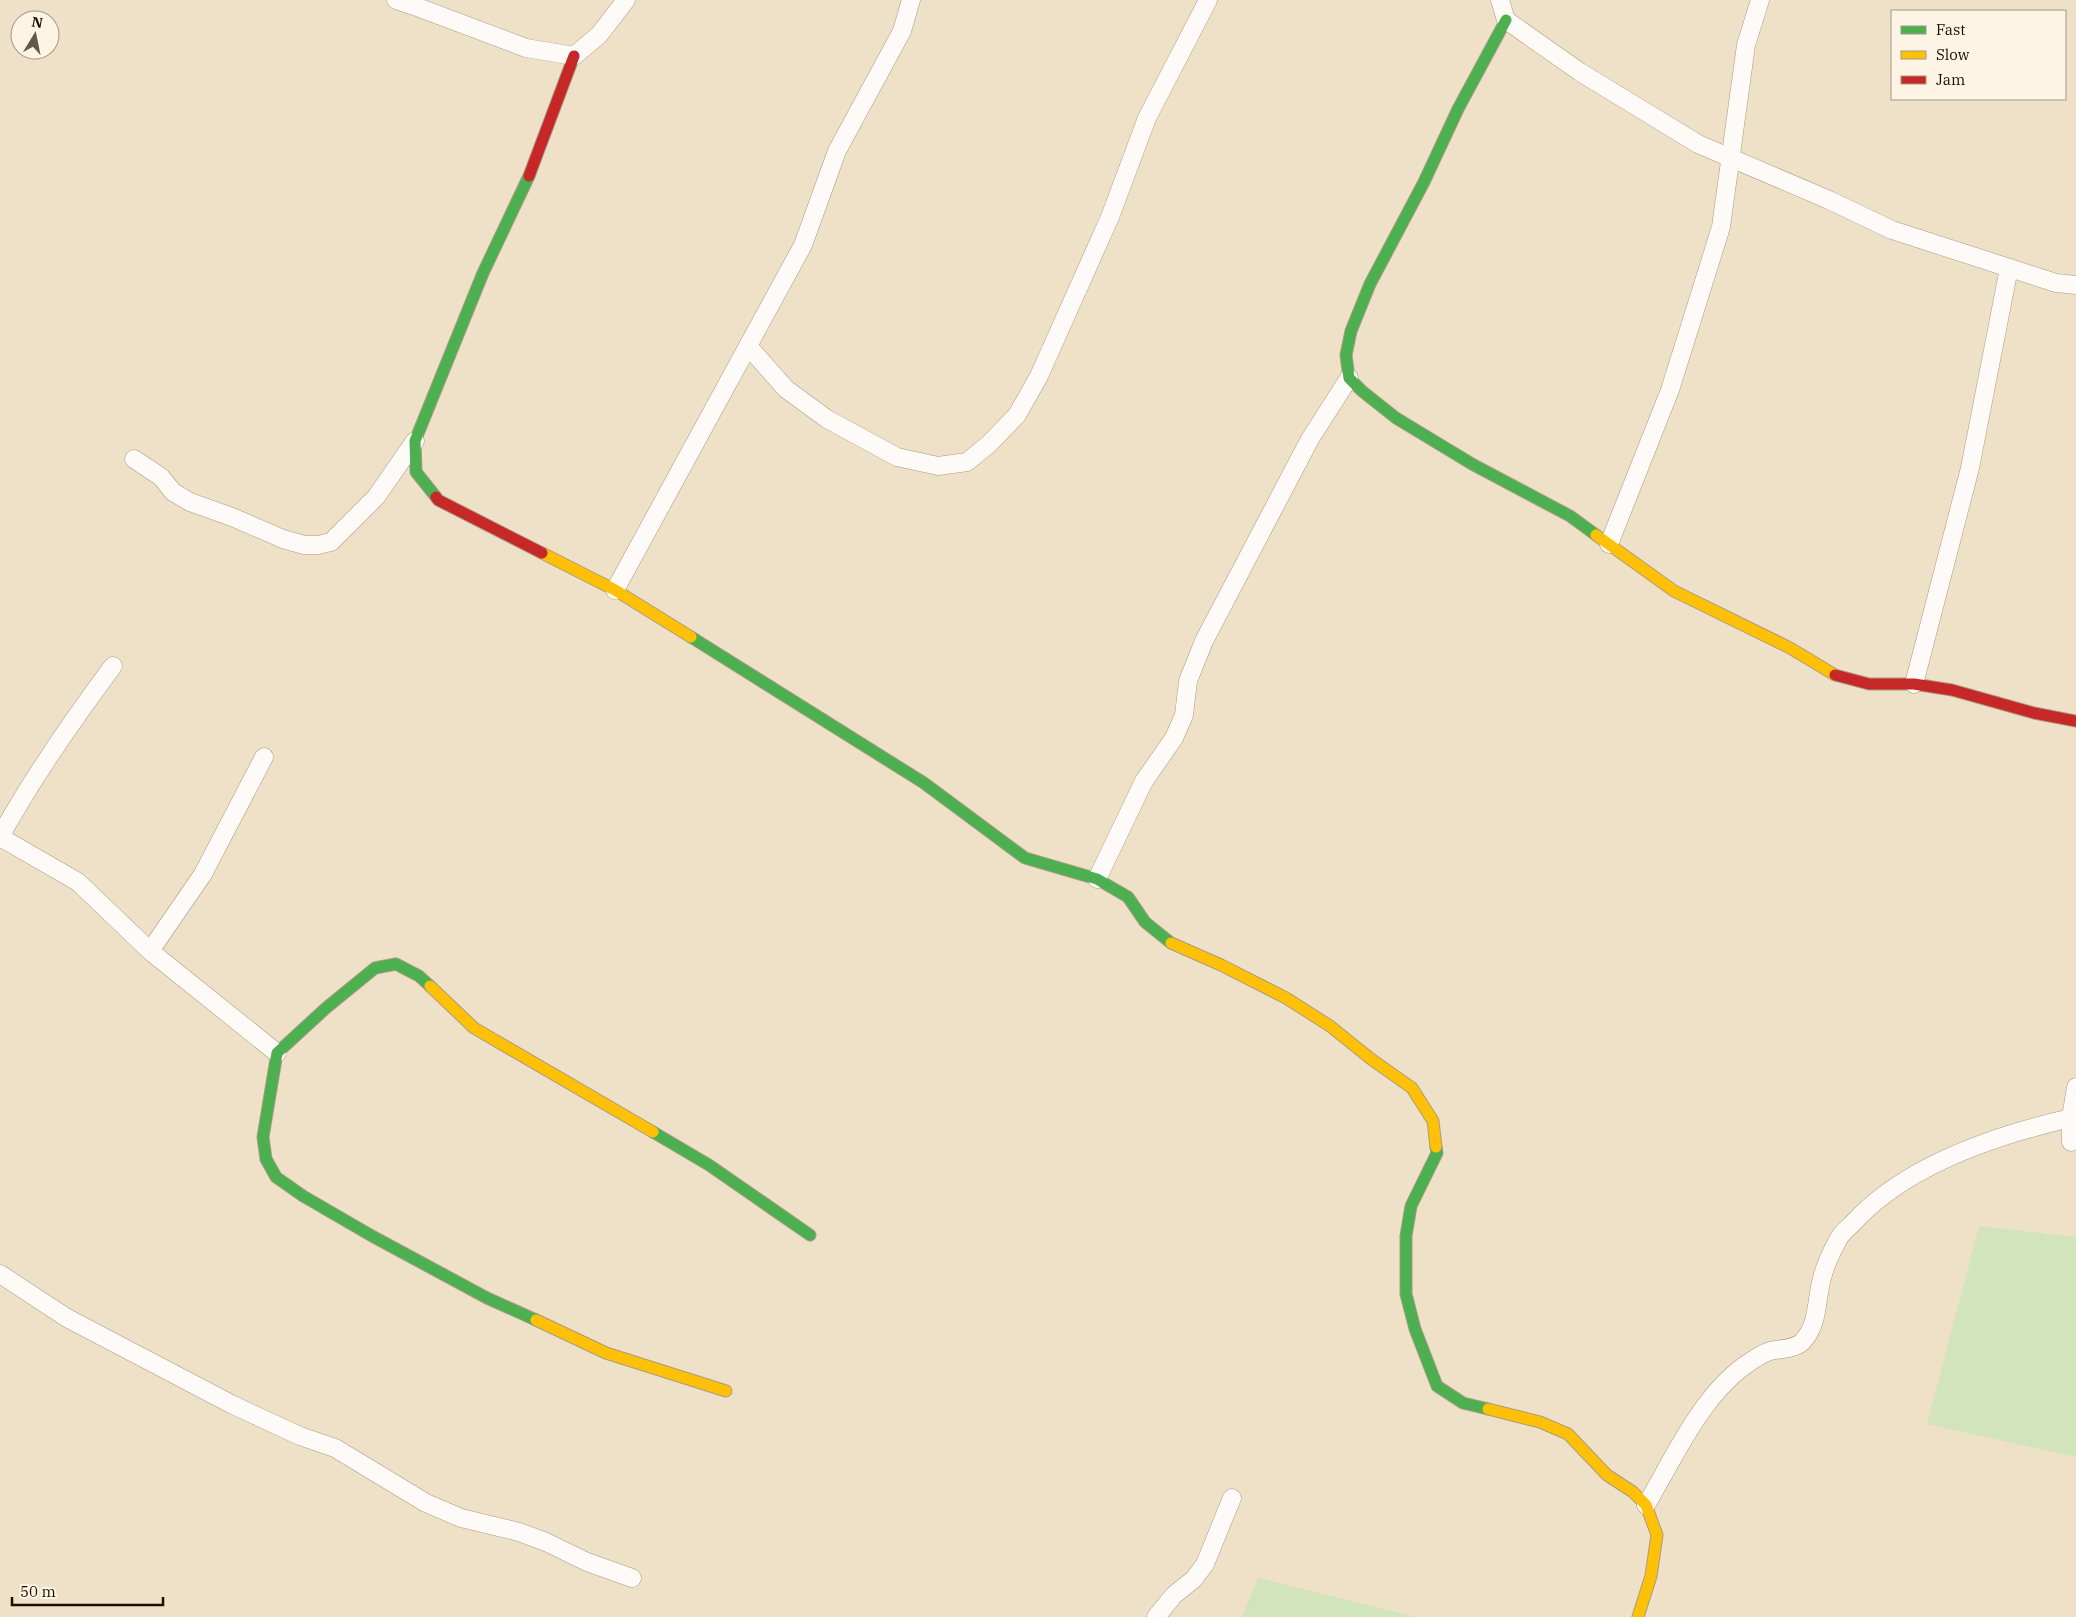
<svg xmlns="http://www.w3.org/2000/svg" width="2076" height="1617" font-family="'IBM Plex Serif',serif">
<rect width="100%" height="100%" fill="#efe0c8"/>
<g fill="#d2e4bb">
<path d="M1979 1226 2076 1237V1457L1927 1424Z"/>
<path d="M1258 1578 1416 1617H1242Z"/>
</g>
<g fill="none" stroke-linecap="round" stroke-linejoin="round">
<g stroke="#a99b80" stroke-width="19">
<g id="street">
<path d="M396 0 420 8 526 48 574 56 599 35 626 0"/>
<path d="M1500 0 1506 20 1580 72 1698 144 1829 200 1892 230 2056 283 2076 285"/>
<path d="M748 346 786 389 827 419 897 457 938 466 967 462 989 444 1017 415 1039 376 1110 217 1147 118 1208 0"/>
<path d="M134 459 161 477 173 492 190 502 232 517 283 539 304 545H318L331 542 376 497 415 441"/>
<path d="M1609 544 1670 390 1721 227 1746 45 1760 0"/>
<path d="M615 590 803 245 837 151 902 31 911 0"/>
<path d="M1914 684 1970 468 2009 268"/>
<path d="M0 837 78 882 150 951 277 1053"/>
<path d="M0 837C33 777 72 721 113 666"/>
<path d="M1097 879 1144 781 1174 738 1184 715 1188 681 1204 641 1310 439 1349 378"/>
<path d="M150 951 203 874 264 757"/>
<path d="M2071 1142V1118L2076 1087"/>
<path d="M0 1274 67 1318 233 1405 300 1436 335 1448 426 1503 461 1518 519 1532 546 1542 587 1562 632 1578"/>
<path d="M1646 1505C1673 1460 1700 1398 1744 1366 1751 1361 1761 1354 1770 1351 1779 1349 1795 1349 1802 1342 1819 1325 1816 1299 1822 1278 1825 1266 1832 1251 1838 1240 1841 1233 1848 1228 1853 1223 1906 1165 1996 1135 2071 1118"/>
<path d="M1156 1617 1174 1595 1194 1579 1205 1564 1232 1498"/>
</g>
</g>
<g stroke="#a99b80" stroke-width="13">
<g id="fast">
<path d="M1506 20 1458 109 1424 182 1370 284 1351 331 1346 355 1349 378 1362 391 1396 418 1472 464 1570 516 1596 535"/>
<path d="M436 497 416 472 415 441 483 273 529 176"/>
<path d="M691 637 924 783 1025 858 1097 879 1128 897 1145 922 1171 943"/>
<path d="M430 986 419 976 396 964 375 968 326 1008 277 1053 263 1137 266 1159 276 1177 303 1196 372 1236 487 1298 536 1320"/>
<path d="M653 1132 709 1165 810 1235"/>
<path d="M1436 1147 1437 1153 1411 1206 1406 1236V1294L1415 1329 1437 1386 1463 1403 1488 1409"/>
</g>
</g>
<g stroke="#a99b80" stroke-width="13">
<g id="slow">
<path d="M1596 535 1674 591 1790 648 1835 675"/>
<path d="M542 553 615 590 691 637"/>
<path d="M1171 943 1221 965 1286 998 1330 1026 1371 1059 1412 1088 1433 1121 1436 1147"/>
<path d="M430 986 474 1028 653 1132"/>
<path d="M536 1320 606 1353 726 1391"/>
<path d="M1488 1409 1540 1422 1568 1434 1607 1475 1633 1492 1646 1505 1657 1535 1651 1576 1638 1617"/>
</g>
</g>
<g stroke="#a99b80" stroke-width="13">
<g id="jam">
<path d="M529 176 574 56"/>
<path d="M436 497 438 500 542 553"/>
<path d="M1835 675 1869 684H1914L1952 690 2034 713 2076 721"/>
</g>
</g>
<use href="#street" stroke="#fdfaf7" stroke-width="18"/>
<use href="#fast" stroke="#4caf50" stroke-width="11"/>
<use href="#slow" stroke="#ffc107" stroke-width="11"/>
<use href="#jam" stroke="#c62828" stroke-width="11"/>
</g>
<rect x="1891" y="10" width="175" height="90" fill="#fdf4e5" stroke="#a39889"/>
<rect x="1901" y="26" width="25" height="8" fill="#4caf50" stroke="#a39889"/>
<text x="1936" y="35" font-size="15" fill="#1c0f00">Fast</text>
<rect x="1901" y="51" width="25" height="8" fill="#ffc107" stroke="#a39889"/>
<text x="1936" y="60" font-size="15" fill="#1c0f00">Slow</text>
<rect x="1901" y="76" width="25" height="8" fill="#c62828" stroke="#a39889"/>
<text x="1936" y="85" font-size="15" fill="#1c0f00">Jam</text>
<g transform="translate(35 35) rotate(10)"><circle r="24" fill="#fdf4e5" stroke="#a39889"/>
<path d="M0-4L9 19L0 12L-9 19Z" fill="#665846"/>
<text y="-8" font-size="14" font-weight="bold" text-anchor="middle" fill="#1c0f00">N</text>
</g>
<path d="M12 1597v8h151v-8" fill="none" stroke="#1c0f00" stroke-width="2.5"/>
<text x="20" y="1597" font-size="15" fill="#1c0f00" stroke="#fdf4e5" stroke-width="4" paint-order="stroke">50 m</text>
</svg>
